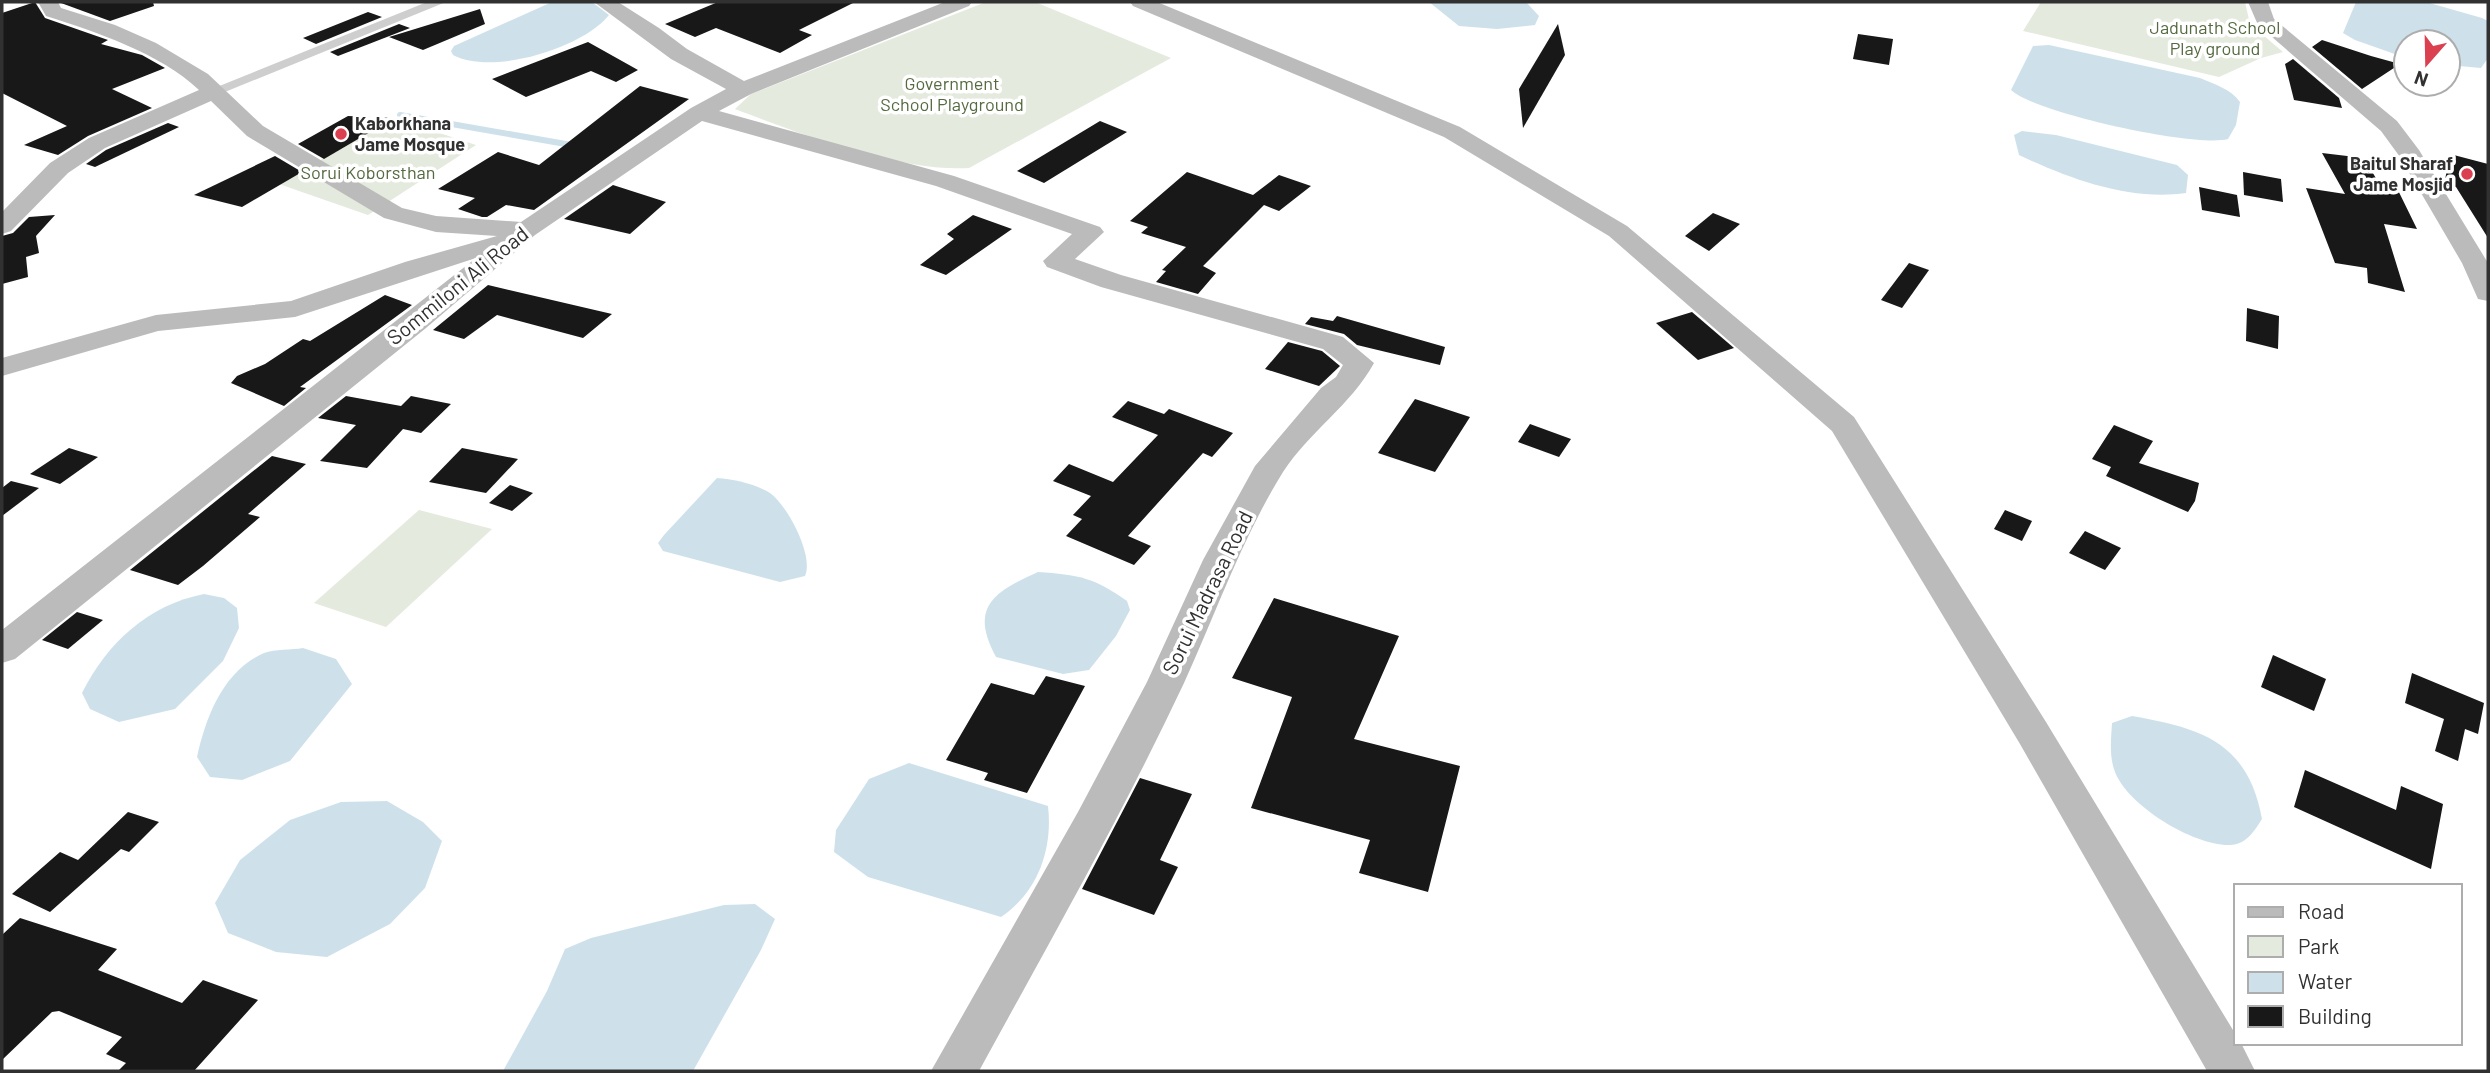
<svg xmlns="http://www.w3.org/2000/svg" width="2490" height="1073" font-family="Barlow,sans-serif">
<rect width="100%" height="100%" fill="#fff"/>
<g fill="#e4eadd">
<path d="M986 2H1035L1171 58 969 168C899 172 801 134 735 109L751 94Z"/>
<path d="M2041 2H2245L2250 24 2283 52 2261 58 2219 77 2023 31Z"/>
<path d="M394 118 476 145 368 215 279 184Z"/>
<path d="M419 510 492 529 386 627 314 603Z"/>
</g>
<g fill="#cee1eb">
<path d="M552 2H592L609 15C583 48 492 76 453 55L451 51 454 46Z"/>
<path d="M1429 2H1526L1539 16 1535 25 1497 29 1459 26Z"/>
<path d="M2356 2H2426L2482 18 2488 21V58L2481 68 2448 65V42H2406V58L2355 40 2343 33Z"/>
<path d="M2049 45 2200 78C2214 84 2231 89 2240 102L2236 125 2228 139C2196 148 2035 113 2011 90L2033 46Z"/>
<path d="M2022 131 2056 135 2177 165 2188 175 2186 193C2129 201 2070 179 2019 155L2014 135Z"/>
<path d="M717 478C733 479 756 484 770 493 788 506 814 556 805 576L780 582 663 551 658 543 664 535Z"/>
<path d="M1038 572C1079 575 1093 577 1127 601L1130 610 1116 636 1089 670 1063 674 996 657C968 606 996 591 1038 572Z"/>
<path d="M204 594 224 598 237 608 239 628 223 661 175 709 119 722 90 709 82 693C107 643 148 605 204 594Z"/>
<path d="M303 648 336 659 352 684 290 761 242 780 210 777 197 757C206 717 223 671 264 653 275 649 291 650 303 648Z"/>
<path d="M2132 716C2201 728 2248 742 2262 819 2255 830 2246 845 2230 845 2194 846 2128 806 2115 772 2109 757 2111 739 2112 723Z"/>
<path d="M909 763 1048 806C1053 849 1038 892 1001 917L868 877 834 852 836 830 869 779Z"/>
<path d="M387 801 423 822 442 841 425 888 390 924 327 957 276 952 228 933 215 903 240 860 290 820 341 802Z"/>
<path d="M755 904 775 919 761 950 693 1071H503L547 991 565 949 591 938 724 905Z"/>
</g>
<g fill="none" stroke-linecap="round" stroke-linejoin="round">
<path stroke="#cee1eb" stroke-width="6" d="M400 115 577 146"/>
</g>
<g fill="#181818">
<path d="M35 2 45 18 108 40 101 44 142 55 165 68 112 89 152 108 88 136 58 155 24 145 67 126 2 93V13Z"/>
<path d="M153 2 154 6 110 21 61 3Z"/>
<path d="M718 2H855L799 30 812 35 780 53 716 28 695 37 665 24Z"/>
<path d="M480 9 485 24 423 50 389 37Z"/>
<path d="M368 12 382 17 316 44 303 38Z"/>
<path d="M399 24 410 28 338 56 330 52Z"/>
<path d="M1558 24 1565 55 1523 128 1519 89Z"/>
<path d="M1858 34 1893 39 1889 65 1853 59Z"/>
<path d="M2322 40 2371 56 2400 64 2362 89 2312 47Z"/>
<path d="M588 42 638 70 616 82 591 71 526 97 492 79Z"/>
<path d="M2293 59 2339 98 2342 108 2294 100 2285 64Z"/>
<path d="M640 86 689 99 534 210 506 205 487 217H482L458 209 475 198 438 189 498 152 539 165Z"/>
<path d="M348 116 394 118 324 159 298 144Z"/>
<path d="M1100 121 1127 132 1044 183 1017 171Z"/>
<path d="M168 123 179 127 95 167 86 164 106 150Z"/>
<path d="M2322 153 2364 158 2377 180H2393L2417 229 2384 224 2405 292 2368 283 2367 268 2335 263 2306 188 2345 194Z"/>
<path d="M2450 154 2488 164V238L2456 187 2444 185Z"/>
<path d="M275 156 302 172 242 207 194 195Z"/>
<path d="M1187 172 1253 195 1279 175 1311 186 1279 211 1264 205 1203 266 1216 273 1198 294 1156 282 1166 271 1162 270 1186 247 1141 233 1148 227 1130 221Z"/>
<path d="M2243 172 2281 179 2283 202 2244 195Z"/>
<path d="M613 185 666 202 630 234 564 219Z"/>
<path d="M2199 187 2237 195 2240 217 2202 210Z"/>
<path d="M1713 213 1740 224 1709 251 1685 236Z"/>
<path d="M55 215 36 236 39 253 26 257 28 277 2 284V236L13 233 29 217Z"/>
<path d="M973 215 1012 229 946 275 920 265 954 239 947 234Z"/>
<path d="M1909 263 1929 270 1902 308 1881 300Z"/>
<path d="M488 285 612 314 583 338 497 315 464 339 433 330Z"/>
<path d="M385 295 412 305 300 387 306 388 284 406 231 383 237 376 265 364 303 339 310 341Z"/>
<path d="M2247 308 2279 316 2278 349 2246 341Z"/>
<path d="M1692 312 1734 348 1698 360 1656 323Z"/>
<path d="M1337 316 1445 347 1440 365 1357 345 1344 334 1305 324 1311 317 1333 321Z"/>
<path d="M1288 342 1322 351 1340 366 1319 386 1265 369Z"/>
<path d="M346 396 401 406 411 396 451 404 421 433 403 429 367 468 320 461 356 425 318 418Z"/>
<path d="M1415 399 1470 417 1435 472 1378 453Z"/>
<path d="M1128 401 1164 414 1169 409 1233 433 1212 457 1203 453 1128 536 1151 546 1134 565 1066 536 1082 519 1073 515 1091 496 1053 481 1069 464 1113 482 1158 435 1112 417Z"/>
<path d="M1530 424 1571 439 1559 457 1518 442Z"/>
<path d="M2114 425 2153 441 2139 463 2199 483 2195 501 2188 512 2106 476 2111 467 2092 459Z"/>
<path d="M69 448 98 457 60 484 30 474Z"/>
<path d="M462 448 518 459 486 493 429 482Z"/>
<path d="M272 456 306 464 248 514 260 517 203 566 178 585 130 570Z"/>
<path d="M11 481 39 488 2 516V488Z"/>
<path d="M510 485 533 493 512 511 489 503Z"/>
<path d="M2005 510 2032 521 2022 541 1994 529Z"/>
<path d="M2085 531 2121 548 2105 570 2069 553Z"/>
<path d="M1274 598 1399 636 1354 739 1460 766 1428 892 1359 873 1370 840 1251 808 1292 697 1232 678Z"/>
<path d="M77 612 103 620 68 649 42 640Z"/>
<path d="M2273 655 2326 679 2314 711 2261 687Z"/>
<path d="M2412 673 2484 703 2478 734 2465 729 2458 761 2435 751 2444 719 2405 703Z"/>
<path d="M1046 676 1085 686 1027 793 984 780 988 773 946 760 991 683 1034 695Z"/>
<path d="M2305 770 2396 810 2401 786 2443 804 2431 869 2294 807Z"/>
<path d="M1140 778 1192 794 1160 860 1178 867 1154 915 1082 889Z"/>
<path d="M128 812 159 822 129 852 121 849 50 912 12 894 60 852 78 860Z"/>
<path d="M20 918 117 949 98 970 182 1003 203 980 258 1000 194 1071H118L126 1063 106 1054 122 1037 59 1011 52 1012 2 1060V935Z"/>
</g>
<g fill="none" stroke-linecap="round" stroke-linejoin="round">
<path fill="#cecece" fill-rule="evenodd" d="M427 2H446L220 94 215 96 207 91Z"/>
<g fill="#bbb" fill-rule="evenodd">
<path d="M38 2H58L61 8 115 25 156 43 208 74 263 126 402 208 436 216 521 222 691 108 726 89 671 59 594 2H618L659 28 687 49 744 81 945 2H972L969 6 751 94 719 111 954 176 1100 227 1104 232 1075 259 1121 275 1343 337 1374 363C1351 405 1309 432 1283 472 1242 538 1216 613 1184 683 1122 815 1049 943 979 1071H931L1078 812 1147 682 1203 560 1255 466 1321 388 1336 377 1343 365 1323 349 1101 287 1047 267 1043 261 1072 234 936 186 702 121 535 235 426 328 15 659 2 663V630L476 258 295 317 158 331 2 376V358L156 315 291 301 405 262 497 236 436 232 384 218 247 136 211 101 105 148 68 173 11 231 2 234V212L50 163 89 138 199 90C160 53 96 32 46 16Z"/>
<path d="M1130 2H1157L1460 127 1627 226 1854 417 2046 722 2236 1035V1043H2241L2255 1071H2207L2020 744 1832 431 1609 236 1444 137 1133 6Z"/>
<path d="M2248 2H2268L2274 19 2397 121 2419 150 2488 263V301L2478 299 2462 263 2400 157 2381 131 2258 25Z"/>
</g>
</g>
<g fill="#db4050" stroke="#fff" stroke-width="2.5">
<circle cx="341" cy="134" r="7"/>
<circle cx="2467" cy="174" r="7"/>
</g>
<g text-anchor="middle" stroke-width="7" stroke-linejoin="round" paint-order="stroke">
<g font-size="18" fill="#556a40" stroke="#fff">
<text x="2215" y="34">Jadunath School<tspan x="2215" dy="21">Play ground</tspan></text>
<text x="952" y="90">Government<tspan x="952" dy="21">School Playground</tspan></text>
<text x="368" y="179">Sorui Koborsthan</text>
</g>
<g font-size="18" font-weight="bold" fill="#313131" stroke="#fff" text-anchor="start">
<text x="355" y="130">Kaborkhana<tspan x="355" dy="21">Jame Mosque</tspan></text>
<text x="2453" y="170" text-anchor="end">Baitul Sharaf<tspan x="2453" dy="21">Jame Mosjid</tspan></text>
</g>
<g font-size="21" fill="#313131" stroke="#fff">
<text transform="translate(458 286) rotate(-39)" y="7">Sommiloni Ali Road</text>
<text transform="translate(1208 593) rotate(-64)" y="7">Sorui Madrasa Road</text>
</g>
</g>
<rect width="2490" height="1073" fill="none" stroke="#313131" stroke-width="7"/>
<rect x="2234" y="884" width="228" height="161" fill="#ffffff" stroke="#adadad" stroke-width="2"/>
<rect x="2248" y="907" width="35" height="10" fill="#bbbbbb" stroke="#adadad" stroke-width="2"/>
<text x="2298" y="919" font-size="21" fill="#313131">Road</text>
<rect x="2248" y="936" width="35" height="21" fill="#e4eadd" stroke="#adadad" stroke-width="2"/>
<text x="2298" y="954" font-size="21" fill="#313131">Park</text>
<rect x="2248" y="972" width="35" height="21" fill="#cee1eb" stroke="#adadad" stroke-width="2"/>
<text x="2298" y="989" font-size="21" fill="#313131">Water</text>
<rect x="2248" y="1006" width="35" height="21" fill="#181818" stroke="#adadad" stroke-width="2"/>
<text x="2298" y="1024" font-size="21" fill="#313131">Building</text>
<g transform="translate(2427 63) rotate(200)"><circle r="33" fill="#ffffff" stroke="#adadad" stroke-width="2"/>
<path d="M0-5L12 26L0 18L-12 26Z" fill="#db4050"/>
<text y="-10" font-size="19" font-weight="bold" text-anchor="middle" fill="#313131">N</text>
</g>
</svg>
